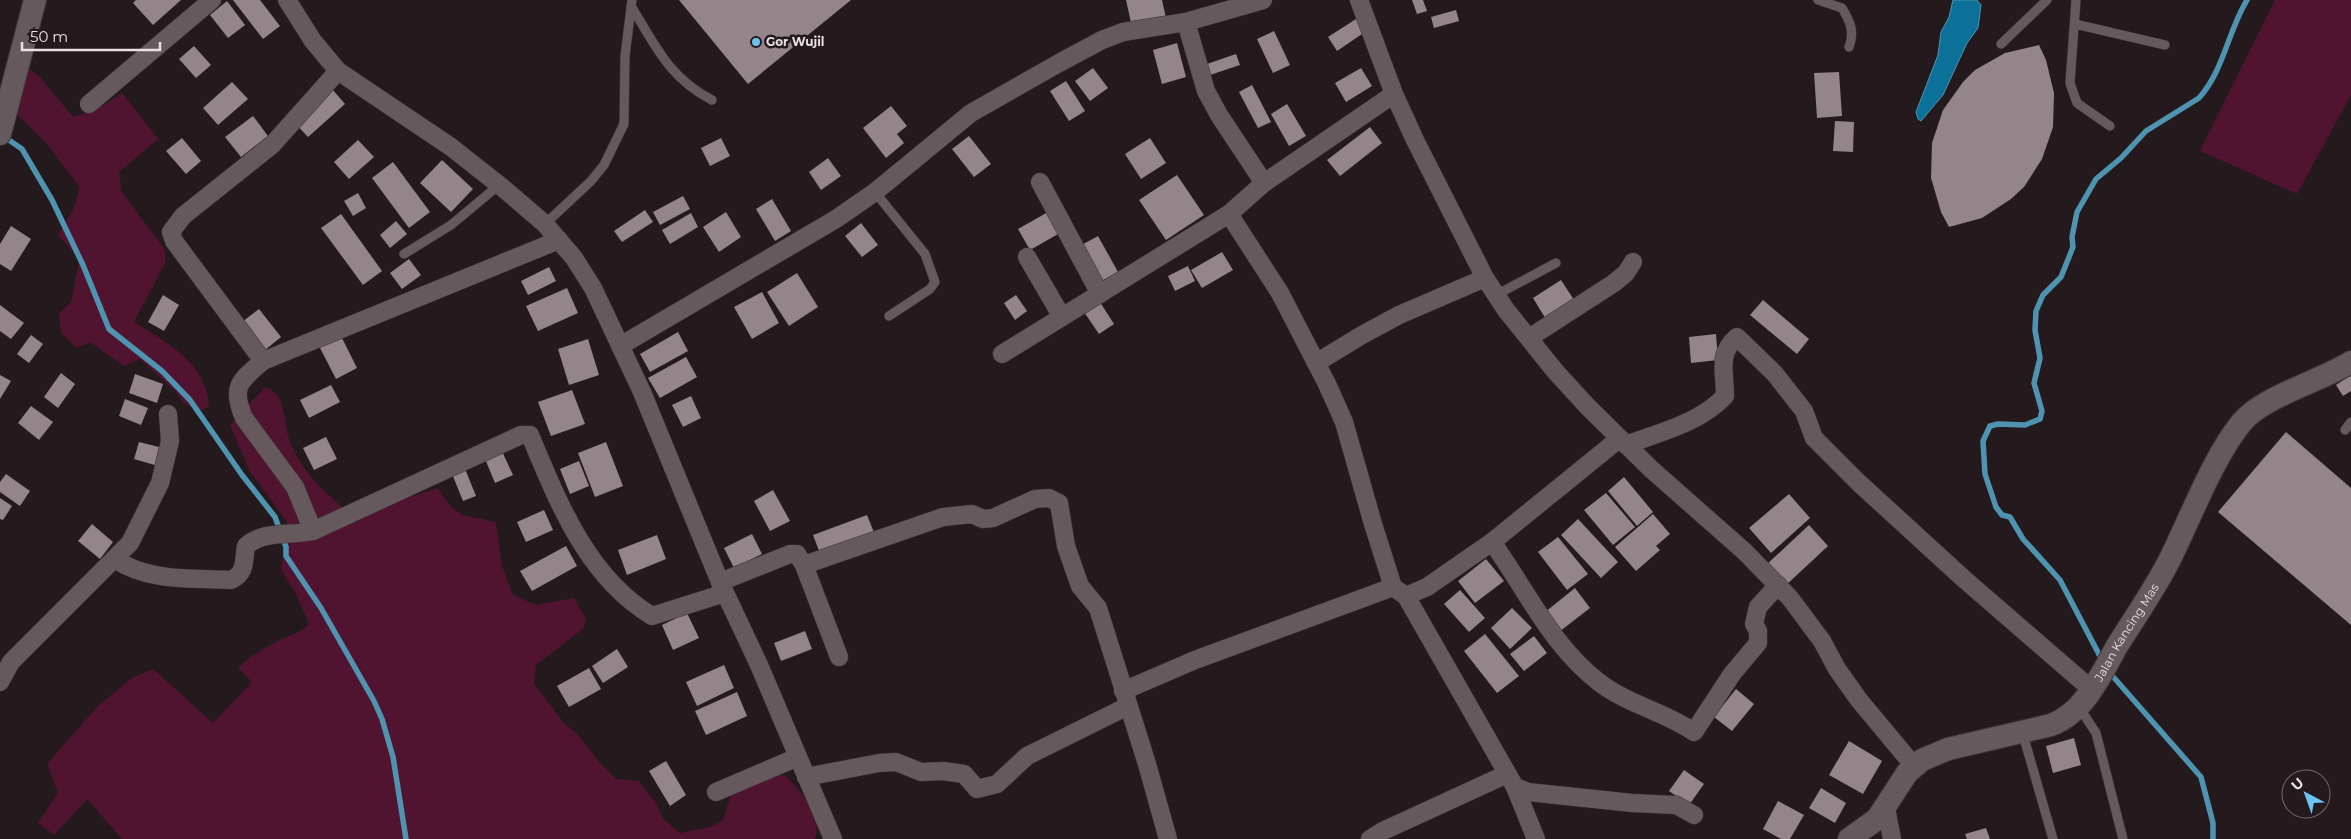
<svg xmlns="http://www.w3.org/2000/svg" width="2351" height="839" font-family="Montserrat,sans-serif">
<rect width="100%" height="100%" fill="#241a1e"/>
<g fill="#501430">
<path d="M2275 0H2351V95L2297 194 2200 151Z"/>
<path d="M27 68 39 76 73 117 99 108 122 93 158 139 119 172 122 192 165 250V263L134 322C167 343 206 362 209 406L201 411 183 403 175 391 140 359 124 366 90 342 77 348 61 333 59 313 71 302 79 262 75 254 58 235 73 210 80 187 47 144 17 114Z"/>
<path d="M265 387C287 394 283 421 289 439 303 476 324 489 351 516L438 488C461 525 461 511 496 523L502 566 513 595 536 605 574 598 586 619 584 628 536 665 534 684 564 723 578 735 601 764 616 779 639 781 655 802 663 819 680 833 711 827 723 820 731 795 768 777 785 775C801 792 823 815 815 839H122L87 799 54 835 38 823 58 793 47 764 98 706 132 678 153 669 213 723 252 682 238 668C250 657 263 648 278 641 289 635 301 633 309 624L295 592 281 570 287 522 249 470 230 425Z"/>
</g>
<path fill="#0c7199" stroke="#4e93af" d="M1953 0H1977L1981 5 1978 28 1967 43 1943 95 1921 121 1918 119 1916 112 1938 55 1941 32 1949 17Z"/>
<g fill="none" stroke-linecap="round" stroke-linejoin="round">
<g stroke="#4e93af" stroke-width="5.5">
<path d="M3 136 22 149 52 200 83 265 109 329 162 371 190 400 242 475 275 517 286 547V556L321 608 374 701 382 719 393 757 406 839"/>
<path d="M2102 660 2060 580 2023 539 2010 517 2002 515 1996 507 1985 474 1983 441 1990 426 1998 424 2025 425 2040 419 2042 411 2034 383 2040 358 2035 330 2036 311 2043 295 2061 277 2073 247 2072 237 2077 212 2096 179 2121 158 2146 131 2199 98C2224 70 2228 31 2247 0"/>
<path d="M2109 672 2201 777 2213 823V839"/>
</g>
</g>
<g fill="#938589">
<path d="M136 0H181L153 25 133 3Z"/>
<path d="M233 0H260L280 26 263 39Z"/>
<path d="M679 0H851L748 84Z"/>
<path d="M1126 0H1162L1166 18 1132 27Z"/>
<path d="M1412 0H1423L1427 11 1417 14Z"/>
<path d="M227 1 245 25 228 38 210 15Z"/>
<path d="M1456 10 1459 21 1434 28 1431 17Z"/>
<path d="M1356 19 1365 32 1337 51 1328 37Z"/>
<path d="M1274 31 1290 65 1273 73 1257 39Z"/>
<path d="M1177 43 1186 77 1162 84 1153 50Z"/>
<path d="M2039 45 2046 60 2054 93 2053 127 2042 159 2024 187 2011 199 1982 218 1949 227 1941 212 1931 178 1932 143 1943 110 1963 82 1975 70 2005 53Z"/>
<path d="M194 46 211 65 196 78 179 59Z"/>
<path d="M1236 54 1240 65 1207 76 1204 65Z"/>
<path d="M1093 68 1108 88 1090 101 1075 81Z"/>
<path d="M1361 68 1372 86 1346 102 1335 83Z"/>
<path d="M1839 72 1842 116 1817 118 1814 73Z"/>
<path d="M1066 81 1085 111 1069 121 1050 91Z"/>
<path d="M232 82 248 99 218 125 203 108Z"/>
<path d="M1252 85 1271 122 1258 128 1239 92Z"/>
<path d="M332 89 345 104 308 137 294 122Z"/>
<path d="M1287 104 1306 136 1289 146 1271 114Z"/>
<path d="M891 106 907 126 897 134 904 143 886 158 863 128Z"/>
<path d="M253 116 268 136 241 157 225 137Z"/>
<path d="M1835 121 1854 122 1853 152 1833 151Z"/>
<path d="M1370 127 1382 143 1340 176 1327 160Z"/>
<path d="M969 136 991 164 974 177 952 149Z"/>
<path d="M182 138 201 161 186 174 166 151Z"/>
<path d="M721 138 730 156 710 166 701 148Z"/>
<path d="M1150 138 1166 163 1141 179 1125 154Z"/>
<path d="M358 140 374 157 349 179 334 162Z"/>
<path d="M828 158 841 176 821 190 809 172Z"/>
<path d="M442 160 473 189 451 212 420 183Z"/>
<path d="M393 162 430 212 409 228 372 178Z"/>
<path d="M1177 175 1204 215 1166 240 1139 200Z"/>
<path d="M358 193 366 208 353 216 344 201Z"/>
<path d="M683 196 690 209 660 225 653 212Z"/>
<path d="M772 199 791 231 775 241 756 209Z"/>
<path d="M645 210 653 222 622 242 614 231Z"/>
<path d="M726 212 741 237 719 252 703 227Z"/>
<path d="M1048 212 1060 233 1030 250 1018 229Z"/>
<path d="M691 213 698 227 670 244 662 230Z"/>
<path d="M341 214 382 271 363 285 321 228Z"/>
<path d="M396 221 407 234 390 248 380 235Z"/>
<path d="M861 223 878 245 862 257 845 236Z"/>
<path d="M11 226 31 239 11 271 0 264V244Z"/>
<path d="M1098 236 1118 272 1098 283 1078 247Z"/>
<path d="M1222 252 1233 270 1202 288 1191 270Z"/>
<path d="M409 259 421 275 402 289 390 273Z"/>
<path d="M1188 266 1195 281 1175 291 1168 276Z"/>
<path d="M549 267 556 281 528 295 521 281Z"/>
<path d="M797 273 818 307 789 326 767 292Z"/>
<path d="M1561 280 1576 303 1547 321 1533 298Z"/>
<path d="M567 288 578 313 538 331 526 306Z"/>
<path d="M762 292 779 323 752 339 734 307Z"/>
<path d="M163 295 179 305 164 331 148 322Z"/>
<path d="M1016 295 1027 311 1015 320 1004 303Z"/>
<path d="M1098 299 1114 324 1099 334 1082 309Z"/>
<path d="M1763 300 1809 339 1797 354 1750 315Z"/>
<path d="M0 305 24 323 11 339 0 331Z"/>
<path d="M259 309 281 337 265 350 242 322Z"/>
<path d="M678 332 688 351 650 372 640 354Z"/>
<path d="M340 334 357 368 336 379 319 346Z"/>
<path d="M1716 334 1718 360 1691 363 1689 337Z"/>
<path d="M31 335 43 344 29 363 17 354Z"/>
<path d="M588 339 599 375 569 385 558 349Z"/>
<path d="M686 357 697 377 660 398 648 378Z"/>
<path d="M61 373 75 384 58 408 44 397Z"/>
<path d="M135 374 163 384 157 403 129 393Z"/>
<path d="M0 375 11 381 0 399Z"/>
<path d="M2351 375V391L2343 396 2336 385Z"/>
<path d="M331 385 340 402 309 418 300 400Z"/>
<path d="M572 390 585 424 551 436 538 402Z"/>
<path d="M691 396 701 418 683 427 672 405Z"/>
<path d="M125 399 148 408 141 425 119 416Z"/>
<path d="M31 406 53 422 39 440 18 423Z"/>
<path d="M2286 432 2351 488V625L2218 512Z"/>
<path d="M326 437 337 459 314 470 303 448Z"/>
<path d="M139 442 163 448 158 466 134 459Z"/>
<path d="M606 442 623 486 595 497 578 453Z"/>
<path d="M500 447 513 475 495 483 483 454Z"/>
<path d="M579 461 589 486 570 494 560 469Z"/>
<path d="M463 464 476 496 463 501 450 469Z"/>
<path d="M6 474 30 491 20 506 0 492V482Z"/>
<path d="M1624 477 1653 512 1637 526 1608 491Z"/>
<path d="M773 490 790 521 770 531 754 501Z"/>
<path d="M1606 493 1635 527 1613 545 1584 510Z"/>
<path d="M1789 494 1810 518 1771 553 1749 528Z"/>
<path d="M0 498 12 506 3 520 0 519Z"/>
<path d="M544 510 553 530 526 542 517 522Z"/>
<path d="M1653 514 1670 534 1656 546 1660 550 1636 571 1615 547Z"/>
<path d="M867 515 875 535 821 556 813 535Z"/>
<path d="M1578 519 1618 562 1601 578 1561 535Z"/>
<path d="M92 524 113 542 100 559 78 541Z"/>
<path d="M1809 525 1828 546 1784 587 1765 566Z"/>
<path d="M752 534 762 554 734 568 724 548Z"/>
<path d="M657 535 666 559 627 575 618 550Z"/>
<path d="M1558 537 1588 574 1567 590 1538 552Z"/>
<path d="M566 546 577 566 532 591 520 571Z"/>
<path d="M1486 559 1504 581 1475 603 1458 581Z"/>
<path d="M1575 588 1590 608 1559 632 1544 613Z"/>
<path d="M1460 590 1485 618 1469 632 1444 604Z"/>
<path d="M1512 608 1532 628 1510 649 1491 628Z"/>
<path d="M687 613 699 638 673 650 662 625Z"/>
<path d="M805 631 812 649 781 661 774 643Z"/>
<path d="M1485 634 1519 676 1497 693 1464 651Z"/>
<path d="M1534 636 1547 653 1524 671 1510 654Z"/>
<path d="M617 649 628 667 603 683 592 666Z"/>
<path d="M724 665 734 688 697 706 686 682Z"/>
<path d="M589 668 601 689 569 707 557 686Z"/>
<path d="M1736 689 1754 704 1732 731 1714 717Z"/>
<path d="M737 692 747 716 706 735 695 711Z"/>
<path d="M2074 738 2081 765 2053 773 2046 746Z"/>
<path d="M1849 741 1882 761 1863 794 1829 775Z"/>
<path d="M666 761 686 795 670 806 649 771Z"/>
<path d="M1684 770 1704 784 1689 805 1669 791Z"/>
<path d="M1821 788 1846 803 1835 823 1809 808Z"/>
<path d="M1778 801 1804 815 1790 839H1781L1763 829Z"/>
<path d="M1986 828 1990 839H1967L1965 834Z"/>
</g>
<g fill="none" stroke-linecap="round" stroke-linejoin="round">
<g stroke="#3d3538" stroke-width="10">
<g id="service">
<path d="M1818 0 1842 8C1850 21 1855 32 1849 47"/>
<path d="M2076 0 2070 83 2077 103 2110 126"/>
<path d="M631 6C655 45 669 78 712 100"/>
<path d="M2075 24 2165 45"/>
<path d="M2001 44 2047 0"/>
<path d="M875 192 925 254 935 282 930 289 889 316"/>
<path d="M545 224 591 181 604 165 624 124 625 56 632 0"/>
<path d="M404 254 451 225 499 185"/>
<path d="M1496 295 1556 263"/>
<path d="M2345 430 2351 422"/>
<path d="M2079 707 2096 733 2123 839"/>
<path d="M2022 731 2053 839"/>
</g>
</g>
<g stroke="#3d3538" stroke-width="19">
<g id="minor">
<path d="M287 0 313 41 338 71 451 147 503 188 545 224 574 258 593 288 642 392 720 582 759 665 833 839"/>
<path d="M1359 0 1394 94 1415 140 1485 278 1506 310 1555 371 1587 406 1651 469 1744 551 1790 598 1822 641 1837 669 1859 700 1914 766"/>
<path d="M1186 22 1206 91 1219 115 1264 183"/>
<path d="M1394 94 1264 183 1229 214 1280 293 1327 384 1344 422 1373 524 1393 587 1406 596 1427 587 1492 542 1619 439"/>
<path d="M89 104 212 0"/>
<path d="M1040 182 1100 294"/>
<path d="M559 240 263 361C241 380 230 386 244 418L295 487 313 531 521 435H530C558 502 587 577 652 616L725 593"/>
<path d="M1027 257 1062 317"/>
<path d="M1529 338 1614 283 1626 273 1633 262"/>
<path d="M620 346 836 219 875 192 971 113 1059 63 1102 40 1123 32 1186 22 1263 0"/>
<path d="M1002 354 1229 214"/>
<path d="M263 361 174 241 171 232 183 216 272 145 338 71"/>
<path d="M1316 363 1362 335 1399 315 1485 278"/>
<path d="M1626 445C1660 432 1700 423 1725 396 1725 371 1717 354 1737 337L1775 374 1804 411 1814 438 1859 483 1964 579 2091 689"/>
<path d="M1492 542C1526 589 1552 647 1600 683 1629 705 1665 712 1694 732L1732 674 1758 643V631L1754 624 1758 607 1778 585"/>
<path d="M115 559C148 582 192 578 231 580 247 572 243 561 246 546 264 530 290 536 313 531"/>
<path d="M804 565 943 517 972 514 983 519 993 518 1035 499 1049 498 1059 503 1066 546 1080 586 1098 608 1147 764 1168 839"/>
<path d="M720 582 790 554H797L804 565 839 657"/>
<path d="M1406 596 1515 787 1528 792 1632 803 1676 805 1694 815"/>
<path d="M0 682 11 662 130 543 160 483 170 441 168 414"/>
<path d="M1123 691 1195 660 1393 587"/>
<path d="M806 777 879 763 896 762 921 772 943 771 964 774 977 789 997 784 1027 756 1128 706"/>
<path d="M1515 787 1536 839"/>
<path d="M716 792 798 757"/>
<path d="M1886 808 1892 839"/>
<path d="M1370 839 1383 831 1507 774"/>
</g>
</g>
<g stroke="#3d3538" stroke-width="24">
<g id="tertiary">
<path d="M0 134 35 0"/>
<path id="s1" d="M1849 839 1877 819 1907 773 1922 760 1948 749 2051 725C2084 713 2101 675 2117 646 2135 617 2155 589 2170 559 2191 517 2213 457 2242 422 2264 396 2321 381 2351 362"/>
</g>
</g>
<use href="#service" stroke="#66595d" stroke-width="9"/>
<use href="#minor" stroke="#66595d" stroke-width="18"/>
<use href="#tertiary" stroke="#66595d" stroke-width="22"/>
</g>
<circle fill="#6ac3f1" stroke="#241a1e" stroke-width="2" cx="756" cy="42" r="5"/>
<g text-anchor="middle" stroke-width="5" stroke-linejoin="round" paint-order="stroke">
<g font-size="12" font-weight="bold" fill="#e9e1e3" stroke="#241a1e" text-anchor="start">
<text x="766" y="46">Gor Wujil</text>
</g>
<g font-size="12" fill="#e9e1e3" stroke="#241a1e">
<text dy="4" stroke="none"><textPath href="#s1" startOffset="365">Jalan Kancing Mas</textPath></text>
</g>
</g>
<g transform="translate(2306 794) rotate(319)"><circle r="24" fill="#241a1e" stroke="#736a6d"/>
<path d="M0-4L9 19L0 12L-9 19Z" fill="#6ac3f1"/>
<text y="-8" font-size="14" font-weight="bold" text-anchor="middle" fill="#e9e1e3">U</text>
</g>
<path d="M22 42v8h138v-8" fill="none" stroke="#e9e1e3" stroke-width="2.5"/>
<text x="30" y="42" font-size="15" fill="#e9e1e3" stroke="#241a1e" stroke-width="4" paint-order="stroke">50 m</text>
</svg>
